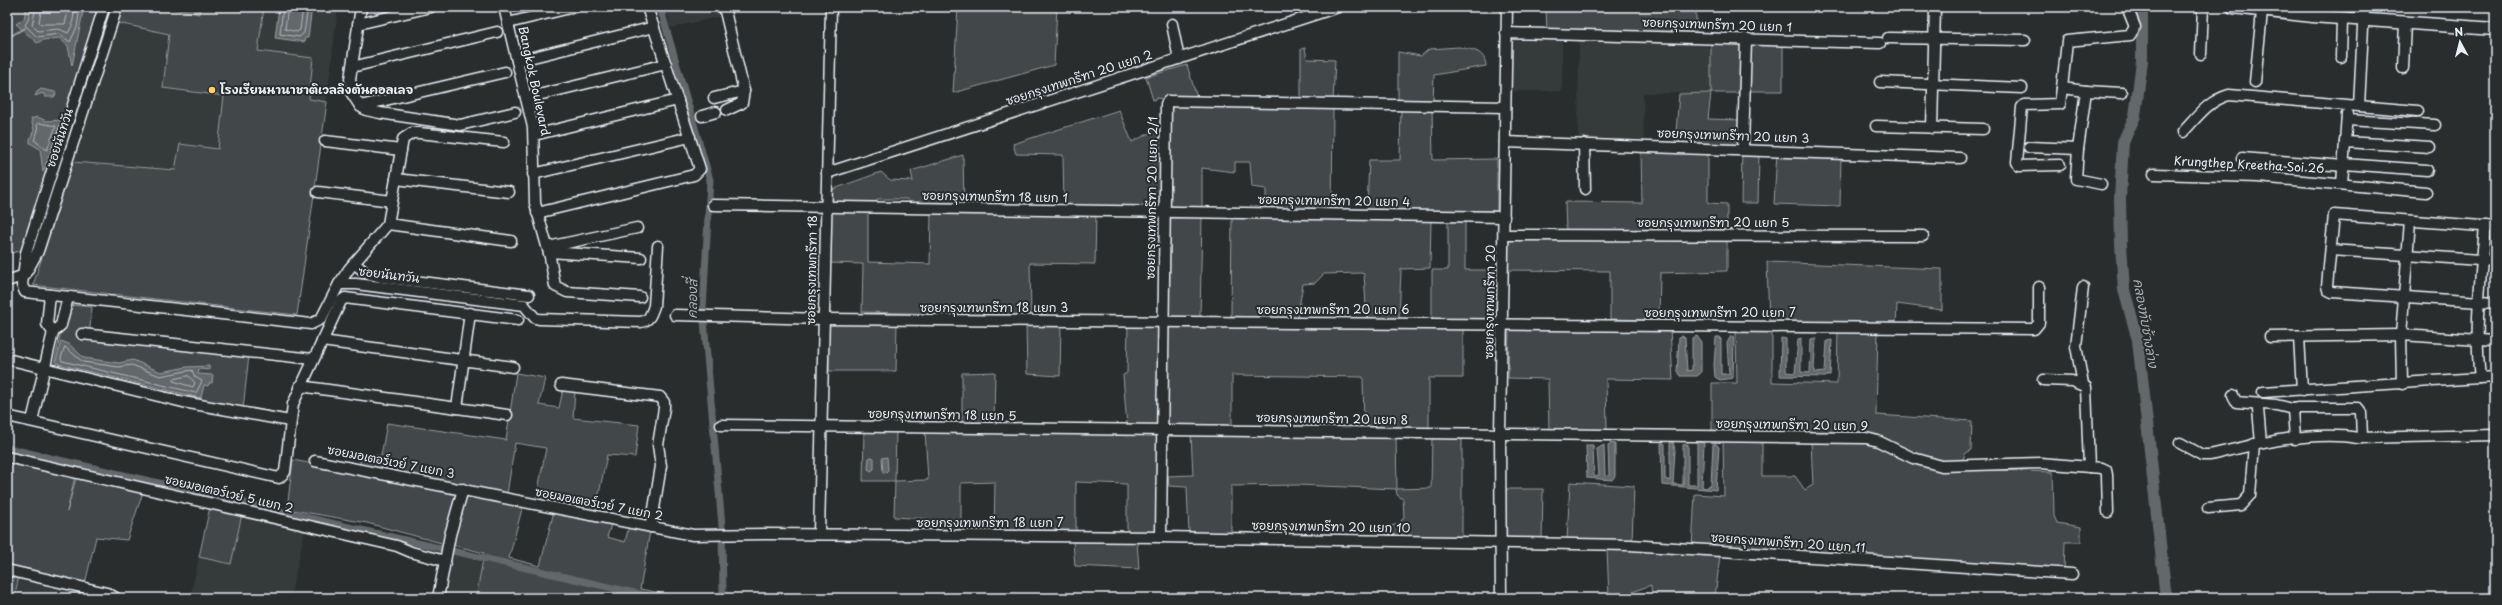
<svg xmlns="http://www.w3.org/2000/svg" width="2502" height="605" font-family="'Playpen Sans','Playpen Sans Thai',sans-serif">
<rect width="100%" height="100%" fill="#2a2d2e"/>
<filter id="ink" filterUnits="userSpaceOnUse"><feTurbulence type="fractalNoise" baseFrequency=".025" numOctaves="2"/><feDisplacementMap in="SourceGraphic" scale="8" xChannelSelector="R" yChannelSelector="G"/><feConvolveMatrix kernelMatrix="1 2 1 2 8 2 1 2 1" color-interpolation-filters="sRGB"/></filter>
<g filter="url(#ink)">
<g fill="#363a3b">
<path d="M123 7H338L320 157 218 145V149L180 144 176 170 73 162Z"/>
<path d="M666 7H719L721 16 670 28Z"/>
<path d="M1511 37 1562 38V91H1510Z"/>
<path d="M1579 38 1711 41V93H1643L1644 144 1578 141Z"/>
<path d="M242 514 305 530 290 598H190L199 557 231 564Z"/>
<path d="M450 553 481 562 476 598H442Z"/>
<path d="M19 576 111 598H14Z"/>
</g>
<g fill="#424648" stroke="#959ca0">
<path d="M7 7H100L24 250 7 254Z"/>
<path d="M108 7H114L53 195 48 194Z"/>
<path d="M123 7H264L258 51 313 58 309 99 327 102 297 315 33 285 73 162 175 170 180 144 218 149 224 96 163 88 169 34 118 23Z"/>
<path d="M958 7H1057L1054 65 953 93Z"/>
<path d="M1513 7H1696V34L1547 31 1546 9Z"/>
<path d="M1711 41 1743 42 1741 93H1711L1708 119 1741 120 1740 145H1675L1679 94 1711 93Z"/>
<path d="M1748 44H1783V91H1747Z"/>
<path d="M1459 47C1472 50 1485 50 1486 66L1434 75 1433 102 1398 100V52L1421 56 1429 49Z"/>
<path d="M1305 48 1307 59 1335 60 1333 101 1301 99V49Z"/>
<path d="M1187 65 1197 98 1164 100 1158 98 1153 100 1146 77Z"/>
<path d="M1173 103 1333 106 1332 211 1266 210V189L1252 187 1250 162H1235V172L1202 168V208L1167 209 1169 107Z"/>
<path d="M1401 106 1432 108 1433 160 1497 159V211L1367 210 1369 160H1400Z"/>
<path d="M1119 110 1132 142 1162 127 1161 203 1158 209 1064 207 1063 155 1016 154 1013 144Z"/>
<path d="M1641 151 1708 153V203L1727 204V234L1566 233 1565 202 1642 203Z"/>
<path d="M1742 151 1759 152 1758 203H1741Z"/>
<path d="M1777 152 1841 155 1840 206 1774 204Z"/>
<path d="M963 155 964 207 913 206 907 199H877L878 206 830 205 831 190 881 172 890 180 913 181 911 171Z"/>
<path d="M830 210 868 212V262L930 264 931 212 1096 214 1095 264 1030 263 1031 316 862 312 863 264 830 263Z"/>
<path d="M1202 217 1200 318H1167L1168 218Z"/>
<path d="M1232 217 1431 219 1430 268 1401 269 1399 320 1367 321 1364 274 1361 273 1324 274 1315 283 1303 284 1297 319 1231 316Z"/>
<path d="M1448 219 1465 220V270H1498L1496 321H1432V270H1448Z"/>
<path d="M1508 238 1727 240V271L1660 273 1659 320 1610 319V271L1508 270Z"/>
<path d="M1767 262 1942 269V310L1897 304 1896 325 1769 323Z"/>
<path d="M71 305 92 307 89 337 249 355 243 409 57 366 54 363 61 332Z"/>
<path d="M828 322H897L896 371H829Z"/>
<path d="M1061 323 1060 376 1027 374 1026 324Z"/>
<path d="M1128 324H1156L1161 328 1160 426H1127L1123 375 1127 373Z"/>
<path d="M1166 324 1463 328V378H1429V429H1364L1363 377 1232 375V427L1165 426Z"/>
<path d="M1509 328 1670 329 1673 380 1606 379 1607 431H1549L1548 379 1508 378Z"/>
<path d="M1838 330 1878 331 1876 415 1972 421 1971 450 1965 454 1962 461 1928 460 1889 442 1712 433V383H1737L1736 331H1772V382L1837 384Z"/>
<path d="M995 372 994 424 962 425V373Z"/>
<path d="M516 373 545 378 539 405 559 408 563 390 575 391 573 418 639 425 635 457 607 455 595 513 536 501 546 448 515 443 507 494 360 465V454L381 456 387 423 506 440Z"/>
<path d="M864 429 896 430 895 481 928 480 925 431 1159 432 1158 535 1127 534V484L1076 482V534H994L995 482 961 483V534L928 533V519L894 517 895 481H863Z"/>
<path d="M1191 434 1396 436 1397 489 1431 488 1432 436H1462V538L1386 537V527L1399 524 1404 517 1403 499 1397 495 1396 489 1297 485 1231 486V536L1189 534 1187 487 1169 486 1168 476 1193 475Z"/>
<path d="M1723 439 1762 440V476H1795L1805 490 1813 485 1811 442 1868 441 1941 468 2053 472 2054 516 2057 523 2081 527V542H2065L2064 572 1692 548 1695 494 1724 496Z"/>
<path d="M293 460 459 492 445 544 367 523 287 509Z"/>
<path d="M10 462 75 476 67 512 76 478 143 492 127 540 96 537 85 584 7 566V478Z"/>
<path d="M1570 482 1634 486 1632 542 1567 540Z"/>
<path d="M1506 489H1543L1542 540H1506Z"/>
<path d="M470 494 523 505 509 558 540 566 554 511 612 522 607 537 625 542 629 526 650 531 640 589 686 598H476L484 553 453 545 465 497Z"/>
<path d="M210 507 242 514 231 564 199 557Z"/>
<path d="M1137 541 1139 569 1075 566 1073 542Z"/>
<path d="M1607 548 1720 555 1715 598H1652L1651 585 1624 595V598H1609Z"/>
<path d="M7 573 19 576 14 598H7Z"/>
</g>
<g fill="#63686b" stroke="#989fa3">
<path d="M26 7H84L72 66 68 46 59 38 43 40 37 43 16 24 24 19Z"/>
<path d="M167 7H200L199 14Z"/>
<path d="M279 7H312L308 38H305L304 42 275 38Z"/>
<path d="M41 89 55 92 56 94 54 97H45L43 93 35 96 37 92Z"/>
<path d="M37 117 47 121 62 120 43 172 40 149 30 143V139L34 130 31 119Z"/>
<path d="M1682 336 1685 338 1687 371 1692 370V338L1697 336 1701 342V373L1697 376H1680L1677 371 1679 337Z"/>
<path d="M1731 336 1734 337 1733 378 1720 380 1715 377 1714 365 1716 337H1720L1721 340V374H1729L1727 343Z"/>
<path d="M1781 338 1786 339V372L1795 373 1798 339 1801 338V372L1810 373 1811 339 1816 338 1814 368 1816 373 1825 372 1827 341 1832 340 1830 375 1825 377 1780 376Z"/>
<path d="M61 341 69 344 84 358 119 363 133 360 161 372 187 367 209 366V370L199 369 198 374 213 375 212 383H209L208 386 204 385 201 398 58 364 56 361Z"/>
<path d="M1673 442 1675 450 1673 484 1683 485V445L1688 444V485H1697V442L1704 443 1702 487 1706 488 1711 484 1713 444H1716L1719 447 1716 490 1662 485 1661 443 1665 444V479L1670 481V443Z"/>
<path d="M1612 443 1615 444V476L1612 480 1587 478 1586 445H1593L1594 476 1596 477 1599 475 1597 449 1604 445 1605 476 1607 478 1609 475 1608 445Z"/>
<path d="M871 457 874 458V469L871 471 868 469 869 458Z"/>
<path d="M887 457 888 470 885 473H883L882 458Z"/>
</g>
<g fill="none" stroke-linecap="round" stroke-linejoin="round">
<g stroke="#b3bac0" stroke-width="1">
<path d="M31 7 28 20 25 25 37 37 59 34 70 42 77 27 80 7"/>
<path d="M36 7 32 25 38 31 59 29 68 33 72 26 75 7"/>
<path d="M42 7 39 22 41 24H65L69 7"/>
<path d="M283 7 280 34 299 37 304 33 308 7"/>
<path d="M288 7 285 29 297 32 300 30 303 7"/>
<path d="M40 123 56 126 47 150 34 140 38 131 37 125Z"/>
<path d="M65 347 83 362 119 367 132 365 160 376 192 370 195 377 202 381 196 393 62 361 61 359Z"/>
<path d="M189 376 195 383 193 387 173 381 174 379Z"/>
</g>
<path stroke="#989fa3" stroke-width="2" d="M7 38 25 28"/>
<g stroke="#63686b" stroke-width="7">
<path d="M660 7 710 180 703 310 722 526 723 598"/>
<path d="M7 448 656 598"/>
</g>
<path stroke="#63686b" stroke-width="12" d="M2138 7 2142 15V61L2135 116 2123 142 2120 199 2121 244 2124 290 2138 340 2166 598"/>
<g stroke="#e8f1f8" stroke-width="13">
<g id="minor">
<path d="M104 7 26 253 22 285 25 292 311 324 321 319 339 284H356L524 305 535 318 539 319 641 322C650 320 651 314 654 306L658 246"/>
<path d="M361 7 350 79 352 94 360 106 366 110 380 113 460 125 515 112"/>
<path d="M504 7 533 127 535 203 550 257 555 286 567 292 640 297"/>
<path d="M508 23 574 7"/>
<path d="M358 24 431 7"/>
<path d="M1172 24 1179 59"/>
<path d="M1506 33 1880 43"/>
<path d="M1888 38 2025 40"/>
<path d="M2201 54 2203 7"/>
<path d="M2341 57 2342 19"/>
<path d="M517 61 654 27"/>
<path d="M352 67 497 32"/>
<path d="M2403 68 2405 23"/>
<path d="M1880 82 2022 88"/>
<path d="M2255 82 2262 12"/>
<path d="M2086 91 2122 93"/>
<path d="M526 98 666 64"/>
<path d="M714 98 744 91 724 7"/>
<path d="M360 106 505 72"/>
<path d="M2359 106 2364 7"/>
<path d="M727 110 742 103 744 91"/>
<path d="M702 116 716 112"/>
<path d="M2347 120 2435 125"/>
<path d="M1876 126 1983 129"/>
<path d="M1932 128 1935 7"/>
<path d="M2183 132C2198 116 2208 101 2229 95L2418 111"/>
<path d="M534 135 678 100"/>
<path d="M325 141 401 150"/>
<path d="M1505 142 1960 158"/>
<path d="M2345 142 2430 147"/>
<path d="M1584 144 1585 189"/>
<path d="M2029 147 2078 149 2086 91 2062 88 2067 41 2130 35 2135 27 2127 7"/>
<path d="M1743 149 1746 38"/>
<path d="M2078 149 2076 179 2101 184"/>
<path d="M2242 158 2344 166"/>
<path d="M2344 164 2427 170"/>
<path d="M2060 165 2019 166 2017 162 2022 107 2024 105 2060 104 2062 88"/>
<path d="M827 173 1338 7"/>
<path d="M533 174 690 137"/>
<path d="M2154 174 2258 177 2426 192"/>
<path d="M396 179 509 192"/>
<path d="M2342 184 2347 114"/>
<path d="M318 192 392 201"/>
<path d="M713 205 1504 217"/>
<path d="M537 213 694 175 700 169 647 7"/>
<path d="M388 224 511 241"/>
<path d="M2495 227 2334 215 2327 286 2328 290 2332 292 2495 303"/>
<path d="M1504 235 1923 236"/>
<path d="M548 247 637 228"/>
<path d="M2331 250 2495 261"/>
<path d="M549 252 641 258"/>
<path d="M354 263 366 273 381 277 529 295"/>
<path d="M27 271 38 251 117 7"/>
<path d="M7 281 25 275"/>
<path d="M339 284 349 269 388 224 403 139 412 133H419L504 142"/>
<path d="M2083 287 2076 346 2083 384"/>
<path d="M50 295 47 324 53 332"/>
<path d="M675 315 824 319 2034 329 2039 323V287"/>
<path d="M82 334 313 359"/>
<path d="M2270 337 2401 335 2495 341"/>
<path d="M2299 337 2302 390"/>
<path d="M322 341 513 367"/>
<path d="M7 359 183 402 290 421"/>
<path d="M2480 378C2474 327 2481 277 2485 226"/>
<path d="M2043 380 2072 381 2086 387 2089 467"/>
<path d="M2402 384 2401 335 2410 221"/>
<path d="M561 385 660 397 664 402V408L658 445 661 466 651 527"/>
<path d="M300 386 507 415"/>
<path d="M2263 392 2495 377"/>
<path d="M2233 395 2236 402 2276 405 2293 409"/>
<path d="M457 408 470 313"/>
<path d="M2258 409 2261 443"/>
<path d="M7 416 279 478 285 472 293 404 341 301 345 298 518 320"/>
<path d="M32 421 53 332 61 325 68 297"/>
<path d="M721 425 1866 438 1878 441 1913 458 1942 466 2040 463 2102 468 2106 470 2107 475 2108 512"/>
<path d="M2295 439 2293 409 2297 408H2358L2361 412 2362 438"/>
<path d="M2180 443 2202 455H2210C2255 444 2312 430 2358 438L2495 435"/>
<path d="M7 457 397 546 411 552 445 561"/>
<path d="M315 461 693 535 765 534 1161 537 1630 545 2072 574"/>
<path d="M2208 508 2241 505 2250 495 2254 444"/>
<path d="M819 534 831 7"/>
<path d="M1161 537 1166 104 1168 101 1505 107"/>
<path d="M7 570 107 593 116 598"/>
<path d="M438 598 450 535 463 489"/>
<path d="M1501 598 1500 434 1507 7"/>
</g>
</g>
<g stroke="#e8f1f8" stroke-width="15">
<path id="major" d="M2233 7 2312 16 2495 29"/>
</g>
<use href="#minor" stroke="#2a2d2e" stroke-width="10"/>
<use href="#major" stroke="#2a2d2e" stroke-width="12"/>
</g>
</g>
<circle fill="#ffd166" stroke="#2a2d2e" stroke-width="1.5" cx="212" cy="90" r="4"/>
<g text-anchor="middle" stroke-width="4" stroke-linejoin="round" paint-order="stroke">
<g font-size="12" fill="#e8f1f8" stroke="#2a2d2e">
<text transform="translate(1717 25) rotate(2)" y="4">ซอยกรุงเทพกรีฑา 20 แยก 1</text>
<text transform="translate(1079 78) rotate(-18)" y="4">ซอยกรุงเทพกรีฑา 20 แยก 2</text>
<text transform="translate(534 81) rotate(78)" y="4">Bangkok Boulevard</text>
<text transform="translate(1733 136) rotate(2)" y="4">ซอยกรุงเทพกรีฑา 20 แยก 3</text>
<text transform="translate(60 138) rotate(-72)" y="4">ซอยนันทวัน</text>
<text transform="translate(2249 165) rotate(3)" y="4">Krungthep Kreetha Soi 26</text>
<text transform="translate(995 197) rotate(1)" y="4">ซอยกรุงเทพกรีฑา 18 แยก 1</text>
<text transform="translate(1152 198) rotate(-89)" y="4">ซอยกรุงเทพกรีฑา 20 แยก 2/1</text>
<text transform="translate(1334 201) rotate(1)" y="4">ซอยกรุงเทพกรีฑา 20 แยก 4</text>
<text x="1713" y="227">ซอยกรุงเทพกรีฑา 20 แยก 5</text>
<text transform="translate(812 270) rotate(-89)" y="4">ซอยกรุงเทพกรีฑา 18</text>
<text transform="translate(389 275) rotate(7)" y="4">ซอยนันทวัน</text>
<text transform="translate(1490 302) rotate(-89)" y="4">ซอยกรุงเทพกรีฑา 20</text>
<text x="994" y="312">ซอยกรุงเทพกรีฑา 18 แยก 3</text>
<text x="1333" y="314">ซอยกรุงเทพกรีฑา 20 แยก 6</text>
<text x="1720" y="317">ซอยกรุงเทพกรีฑา 20 แยก 7</text>
<text transform="translate(942 415) rotate(1)" y="4">ซอยกรุงเทพกรีฑา 18 แยก 5</text>
<text transform="translate(1332 419) rotate(1)" y="4">ซอยกรุงเทพกรีฑา 20 แยก 8</text>
<text transform="translate(1792 425) rotate(1)" y="4">ซอยกรุงเทพกรีฑา 20 แยก 9</text>
<text transform="translate(391 462) rotate(11)" y="4">ซอยมอเตอร์เวย์ 7 แยก 3</text>
<text transform="translate(229 494) rotate(13)" y="4">ซอยมอเตอร์เวย์ 5 แยก 2</text>
<text transform="translate(599 504) rotate(11)" y="4">ซอยมอเตอร์เวย์ 7 แยก 2</text>
<text x="990" y="527">ซอยกรุงเทพกรีฑา 18 แยก 7</text>
<text transform="translate(1331 527) rotate(1)" y="4">ซอยกรุงเทพกรีฑา 20 แยก 10</text>
<text transform="translate(1788 543) rotate(4)" y="4">ซอยกรุงเทพกรีฑา 20 แยก 11</text>
</g>
<g font-size="12" font-weight="bold" fill="#e8f1f8" stroke="#2a2d2e" text-anchor="start">
<text x="220" y="94">โรงเรียนนานาชาติเวลลิงตันคอลเลจ</text>
</g>
<g font-size="13" font-style="italic" fill="#acb3b9" stroke="#2a2d2e">
<text transform="translate(692 299) rotate(-89)" y="5">คลองสี่</text>
<text transform="translate(2146 323) rotate(80)" y="5">คลองทับช้างล่าง</text>
</g>
</g>
<rect width="2502" height="605" fill="none" stroke="#2a2d2e" stroke-width="24"/>
<rect x="12" y="12" width="2478" height="581" fill="none" stroke="#e8f1f8" stroke-width="1.5" filter="url(#ink)"/>
<g transform="translate(2460 42) rotate(353)" stroke="#2a2d2e" stroke-width="3" paint-order="stroke">
<path d="M0-3L7 15L0 10L-7 15Z" fill="#e8f1f8"/>
<text y="-6" font-size="11" font-weight="bold" text-anchor="middle" fill="#e8f1f8">N</text>
</g>
</svg>
